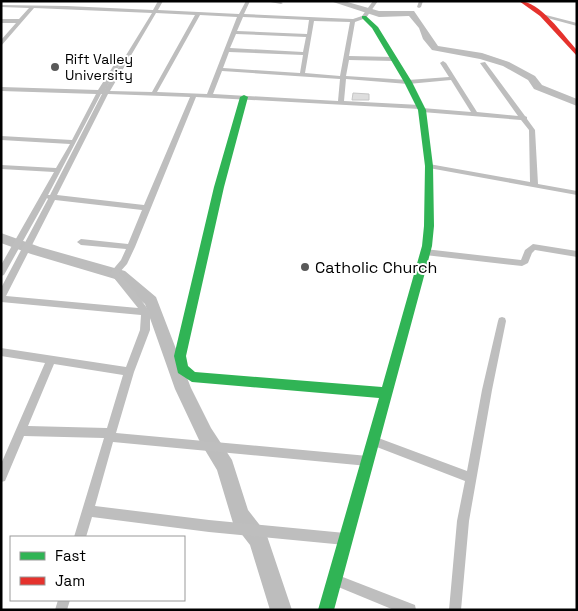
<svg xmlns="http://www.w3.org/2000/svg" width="578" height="611" font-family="'Space Grotesk',sans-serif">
<rect width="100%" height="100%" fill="#fff"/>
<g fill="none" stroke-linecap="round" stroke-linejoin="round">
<g fill="#bdbdbd" fill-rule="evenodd">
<path d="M330 1H344L379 11H414L438 46 482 53 509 62 535 76 542 85 577 99V106L534 89 528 80 503 66 480 59 432 50 423 39 419 28 409 16 379 17Z"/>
<path d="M1 233 40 247 125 271 156 297 191 388 211 428 232 460 248 510 266 533 292 610H270L250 545 233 523 217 470 199 440 175 389 145 304 115 279 31 254 1 243Z"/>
</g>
</g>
<path fill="#dedede" stroke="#c6c6c6" d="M353 93 369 94V100H352Z"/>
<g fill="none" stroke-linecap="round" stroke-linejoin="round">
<g fill="#bebebe" fill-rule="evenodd">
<path d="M158 1H163L158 10 239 14 246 1H250L244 14 353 19 362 16 373 1H378L366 18 355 22 349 56 394 57 397 59 394 61 349 60 346 76 408 80 449 77 440 63 443 61 446 63 477 112 518 116 480 63 485 62 525 116 527 117V119L535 130 538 184 577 191V195L429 168 426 166 429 164 530 182 529 130 521 120 422 112 420 111V109L196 97 135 247 127 264 119 273 133 289 150 312V330L134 372 116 433 368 456 372 457 373 461 372 465 368 466 113 442 95 506 209 520 345 533 349 535 351 539 349 543 345 545 209 532 92 517 86 537H74L104 438 24 436 5 481 1 482V464L45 363 1 356V348L126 367 140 330 141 315 1 302V288L48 199 47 198 4 275 1 276V265L54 172 1 169V165L56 168 70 144 1 140V136L72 140 96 94 1 91V87L98 90 119 57H123L124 58 104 91 152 13 34 8 1 46V40L16 23H1V19H19L29 8 1 7V5L67 6 153 10ZM156 13 195 15 152 92 110 91ZM200 15 237 17 207 94 157 92ZM243 17 309 20 307 34 237 31ZM314 21 350 22 340 76 305 73ZM236 34 306 37 303 52 230 48ZM229 52 303 55 300 73 223 68ZM222 71 340 79 338 101 213 94ZM346 79 408 84 451 80 471 112 422 108V106L420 105 344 101ZM101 94H102L50 195H48ZM108 94 190 97 144 205 57 195ZM55 200 142 210 128 244 81 239 77 242 81 245 126 249 121 260 110 273 138 308 6 296ZM54 364 123 375 107 428 28 426Z"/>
<path d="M265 1H279L283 3 281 4Z"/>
<path d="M419 1H423L421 7 419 8 417 7Z"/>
<path d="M542 14 577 23V26L540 16V15Z"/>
<path d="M533 244 577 251V257L535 250 532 253 528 263 522 266 425 255 421 252 425 249 521 260 525 250Z"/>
<path d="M502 317 505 318 506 321 492 390 469 521 461 610H449L457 521 465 481 369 444 368 441 369 438 373 436 467 471 482 390 498 321 499 318Z"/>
<path d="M335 574 415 605 416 610H394L331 584 329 580 331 576Z"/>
<path d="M58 600H70L67 610H55Z"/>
</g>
<path fill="#30b455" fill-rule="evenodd" d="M362 16H366L378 27 412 82 426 110 433 166 434 226 432 246 423 280 334 610H318L379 398 192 382 178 373 174 356 214 187 240 97 244 95 248 97 224 187 186 356 188 366 195 372 382 387 422 246 424 226 425 166 418 110 404 82 372 28 362 18Z"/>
<path fill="#e5322d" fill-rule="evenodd" d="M519 1C540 1 563 35 577 50V56L540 16Z"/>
</g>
<g fill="#595959" stroke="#fff" stroke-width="2">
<circle cx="55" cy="67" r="5"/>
<circle cx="305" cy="267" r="5"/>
</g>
<g text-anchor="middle" stroke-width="4" stroke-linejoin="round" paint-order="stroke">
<g font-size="14" fill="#000" stroke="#fff" text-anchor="start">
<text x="65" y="64">Rift Valley<tspan x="65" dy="16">University</tspan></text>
</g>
<g font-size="16" fill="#000" stroke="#fff" text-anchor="start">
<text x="315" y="273">Catholic Church</text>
</g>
</g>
<rect width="578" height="611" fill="none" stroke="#000000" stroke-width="5"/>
<rect x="10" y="536" width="175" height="65" fill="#ffffff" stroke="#999999"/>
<rect x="20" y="552" width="25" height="8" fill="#30b455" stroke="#999999"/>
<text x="55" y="561" font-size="15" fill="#000000">Fast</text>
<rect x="20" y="577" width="25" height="8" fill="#e5322d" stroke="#999999"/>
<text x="55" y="586" font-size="15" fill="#000000">Jam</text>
</svg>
